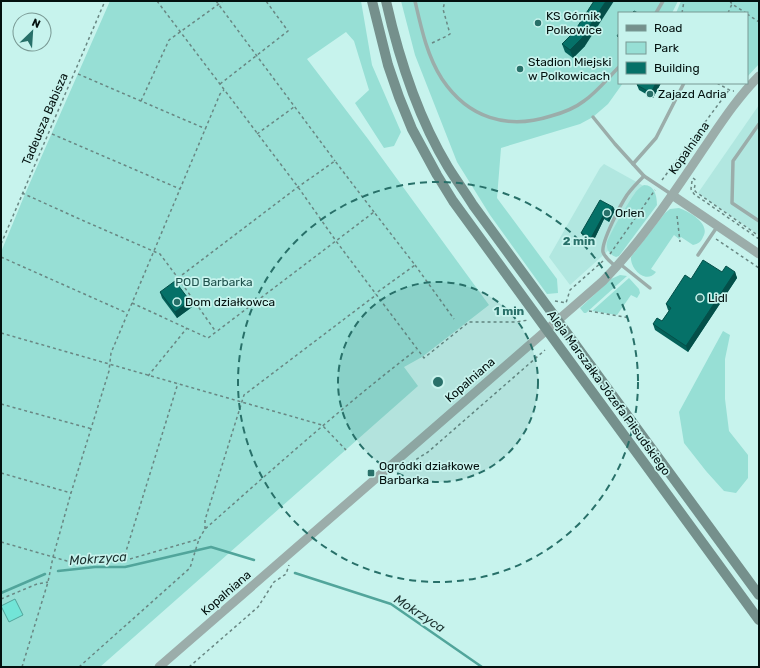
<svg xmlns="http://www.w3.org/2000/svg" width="760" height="668" font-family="Rubik,sans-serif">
<rect width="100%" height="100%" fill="#c7f3ed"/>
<g fill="#b1e7e0">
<path d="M759 105V235L698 193Z"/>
<path d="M604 164 651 190 610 249 570 285 549 257 600 168Z"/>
</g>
<g fill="#97dfd5">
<path d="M110 1H361L372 65 401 132 394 146 384 148 355 103 369 90 354 41 346 32 307 59 368 139 489 305 422 357 404 367 418 386 100 667H1V252L25 194Z"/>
<path d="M401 1H678L672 13H619V83H623L608 104 593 117 580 124 501 148 497 198 557 279 558 293 547 294 490 215 457 162 415 55Z"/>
<path d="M681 1H759V64L747 77V13H676Z"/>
<path d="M644 185C655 185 657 197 657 205L619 256 616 257C610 255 606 250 607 243 608 236 630 200 635 193 637 190 640 187 644 185Z"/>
<path d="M679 208C690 212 711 224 703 237 701 242 698 244 693 245L681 237 679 239 674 235 651 269 656 272C646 285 630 269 631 257L665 213 670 209Z"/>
<path d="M620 275 627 276 586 313H584L580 308 611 279Z"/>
<path d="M629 278 639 289 640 293 637 298 631 295 617 315 592 311Z"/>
<path d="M723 331 730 335 725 359V399L729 431 748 455V478L736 493 724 491 706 471 684 443 679 412Z"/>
</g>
<path fill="#72e5d7" stroke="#51a59b" d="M15 599 23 615 9 622 1 606Z"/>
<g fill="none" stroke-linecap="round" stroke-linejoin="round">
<g stroke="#51a59b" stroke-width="2.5">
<path d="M58 571 95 567H125L211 547 254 560"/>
<path d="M295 573 391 604 482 667"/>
<path d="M1 593 45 574"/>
</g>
<g stroke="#698783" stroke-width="1.5" stroke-dasharray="3 3" stroke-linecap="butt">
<path d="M157 1 298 187 336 241 424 358 469 322H515L529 320"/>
<path d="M216 1 335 161"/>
<path d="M730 1 732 4 746 13"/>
<path d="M682 13 684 1"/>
<path d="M728 13 732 4"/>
<path d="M747 14 759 22"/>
<path d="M432 43 447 36 450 34 443 9 445 1"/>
<path d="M78 74 206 129"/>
<path d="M717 83 731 91H734"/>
<path d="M220 84 288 31 266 1"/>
<path d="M141 101 169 40 223 1"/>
<path d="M52 134 180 189"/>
<path d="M257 134 294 107"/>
<path d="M675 165 680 169"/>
<path d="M671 166 678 171"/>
<path d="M693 178 697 181"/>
<path d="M662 180 729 90"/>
<path d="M692 181 691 189 694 194 759 239"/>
<path d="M695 185 694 190 696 192 759 236"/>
<path d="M22 193 84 221 160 254 178 278 298 187 335 161 374 212"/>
<path d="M677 216 680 242"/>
<path d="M716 239 759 268"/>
<path d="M1 244 105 1"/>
<path d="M610 254 655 190"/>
<path d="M1 257 127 313"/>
<path d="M415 265 454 319"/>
<path d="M178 278 216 332"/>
<path d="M555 301 566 303 570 290 603 261"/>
<path d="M132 303 208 338 374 212 415 265 375 294"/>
<path d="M589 311 630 318"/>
<path d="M1 333 322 425 346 450"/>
<path d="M148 376 187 328"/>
<path d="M1 404 92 429"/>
<path d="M401 469 428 452 545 350"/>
<path d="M1 473 71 493"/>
<path d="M205 529V520L244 395 376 295"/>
<path d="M1 542 67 561H123L199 539 205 529C274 468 343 406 416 350"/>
<path d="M123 561 178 383"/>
<path d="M1 599 37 584 48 582"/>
<path d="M22 667 48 582 53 557 71 493 109 371 111 353 220 94 224 90"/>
<path d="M79 667 190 568 199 539"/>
<path d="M189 667 258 607 274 582 286 574 289 565"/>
</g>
<g stroke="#9badaa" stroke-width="3.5">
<path d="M415 1C421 27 427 56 442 79 468 118 507 130 551 116 562 113 575 108 584 101 597 92 608 78 619 67"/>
<path d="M656 13 663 1"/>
<path d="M593 117 615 144 644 176 671 194"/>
<path d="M759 124 733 161 732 203 759 221"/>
<path d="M633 164 656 138 684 83"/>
<path d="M698 255 717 227"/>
<path d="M620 264 650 288"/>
<path d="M615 266C611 262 605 258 603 252 601 242 621 204 627 195 632 188 638 182 644 176"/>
</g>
<g stroke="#9badaa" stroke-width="9">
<path d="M672 195 759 254"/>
<path d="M159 667 603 281C642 241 673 194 704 148 721 123 738 97 759 76"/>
</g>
<g stroke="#75908c" stroke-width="10">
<path d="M372 1 388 65 399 97 412 129 437 175 453 201 547 330 759 620"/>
<path d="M386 1C399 59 417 116 448 167 456 180 465 192 473 205L759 595"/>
</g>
</g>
<g fill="#046159">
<path d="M562 44 585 46 573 58 565 52Z"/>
<path d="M638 83H661L653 98 639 90 637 85Z"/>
<path d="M613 207 615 210 609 222 604 219 593 242 583 236 581 233Z"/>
<path d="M722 272H735L737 278 688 352 655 330 653 324 662 321 669 311 668 310 666 304 691 279Z"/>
<path d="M160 292 190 301 192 307 177 318 162 298Z"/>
</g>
<g fill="#044f49">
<path d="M606 1H614L585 46 573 58 570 50Z"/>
<path d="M656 83H661L653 98 651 93Z"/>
<path d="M613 207 615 210 609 222 608 218Z"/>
<path d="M603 216 604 219 593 242 591 238Z"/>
<path d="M735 272 737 278 688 352 686 346Z"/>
<path d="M190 301 192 307 177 318 175 312Z"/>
</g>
<g fill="#057168" stroke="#044f49">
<path d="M594 1H606L582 38 570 50 562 44 574 32Z"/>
<path d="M634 11 638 13H632Z"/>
<path d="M619 33V38L617 36Z"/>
<path d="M638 83H656L651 93 637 85Z"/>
<path d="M600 200 613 207 608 218 603 216 591 238 581 233Z"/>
<path d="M703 260 722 272 726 266 735 272 686 346 653 324 657 318 662 321 671 308 666 304 685 275 691 279Z"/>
<path d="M175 281 190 301 175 312 160 292Z"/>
</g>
<circle cx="438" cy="382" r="100" fill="#287069" fill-opacity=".12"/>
<g fill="none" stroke="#287069" stroke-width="2" stroke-dasharray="7 5">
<circle cx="438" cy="382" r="100"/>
<circle cx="438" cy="382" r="200"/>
</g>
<g fill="#287069" stroke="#c7f3ed" stroke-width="1.5">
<circle cx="538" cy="23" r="4"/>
<circle cx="520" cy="69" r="4"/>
<circle cx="650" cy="94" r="4"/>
<circle cx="607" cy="213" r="4"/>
<circle cx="700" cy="298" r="4"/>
<circle cx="177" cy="302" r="4"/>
<rect x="367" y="469" width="8" height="8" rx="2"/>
</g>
<g text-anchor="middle" stroke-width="3.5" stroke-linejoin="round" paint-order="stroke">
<g font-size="12" fill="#03110f" stroke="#c7f3ed" text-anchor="start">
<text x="546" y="20">KS Górnik<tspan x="546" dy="14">Polkowice</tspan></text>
<text x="528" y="66">Stadion Miejski<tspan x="528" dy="14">w Polkowicach</tspan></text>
<text x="658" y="98">Zajazd Adria</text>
<text x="615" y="217">Orlen</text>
<text x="708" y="302">Lidl</text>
<text x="185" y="306">Dom działkowca</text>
<text x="379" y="470">Ogródki działkowe<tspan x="379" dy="14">Barbarka</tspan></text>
</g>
<g font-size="12" fill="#03110f" stroke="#c7f3ed">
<text transform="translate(45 119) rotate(-67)" y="4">Tadeusza Babisza</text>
<text transform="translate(689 148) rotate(-55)" y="4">Kopalniana</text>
<text transform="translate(470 380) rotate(-41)" y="4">Kopalniana</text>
<text transform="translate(609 393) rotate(54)" y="4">Aleja Marszałka Józefa Piłsudskiego</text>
<text transform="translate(226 593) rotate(-41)" y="4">Kopalniana</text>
</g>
<g font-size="12" fill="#20524d" stroke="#c7f3ed">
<text x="214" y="286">POD Barbarka</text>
</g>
<g font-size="13" font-style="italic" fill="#1c312f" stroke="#c7f3ed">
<text transform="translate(98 558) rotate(-4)" y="5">Mokrzyca</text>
<text transform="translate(420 613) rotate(33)" y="5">Mokrzyca</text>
</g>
</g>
<circle cx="438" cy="382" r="6" fill="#287069" stroke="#c7f3ed" stroke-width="2"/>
<g font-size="12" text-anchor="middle" font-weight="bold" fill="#287069" stroke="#c7f3ed" stroke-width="3.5" stroke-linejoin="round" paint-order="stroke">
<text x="579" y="245">2 min</text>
<text x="509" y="315">1 min</text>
</g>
<rect width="760" height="668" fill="none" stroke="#03110f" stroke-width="4"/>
<rect x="618" y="12" width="130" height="72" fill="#c7f3ed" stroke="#799994"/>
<rect x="626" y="25" width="20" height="6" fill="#75908c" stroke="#799994"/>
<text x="654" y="32" font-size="12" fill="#03110f">Road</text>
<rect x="626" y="42" width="20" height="12" fill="#97dfd5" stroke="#799994"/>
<text x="654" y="52" font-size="12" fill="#03110f">Park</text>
<rect x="626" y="62" width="20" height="12" fill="#057168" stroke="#799994"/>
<text x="654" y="72" font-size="12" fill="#03110f">Building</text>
<g transform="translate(32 32) rotate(25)"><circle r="19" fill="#c7f3ed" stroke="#799994"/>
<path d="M0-3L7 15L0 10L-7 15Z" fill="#287069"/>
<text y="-6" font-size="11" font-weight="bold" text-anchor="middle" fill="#03110f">N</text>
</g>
</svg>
